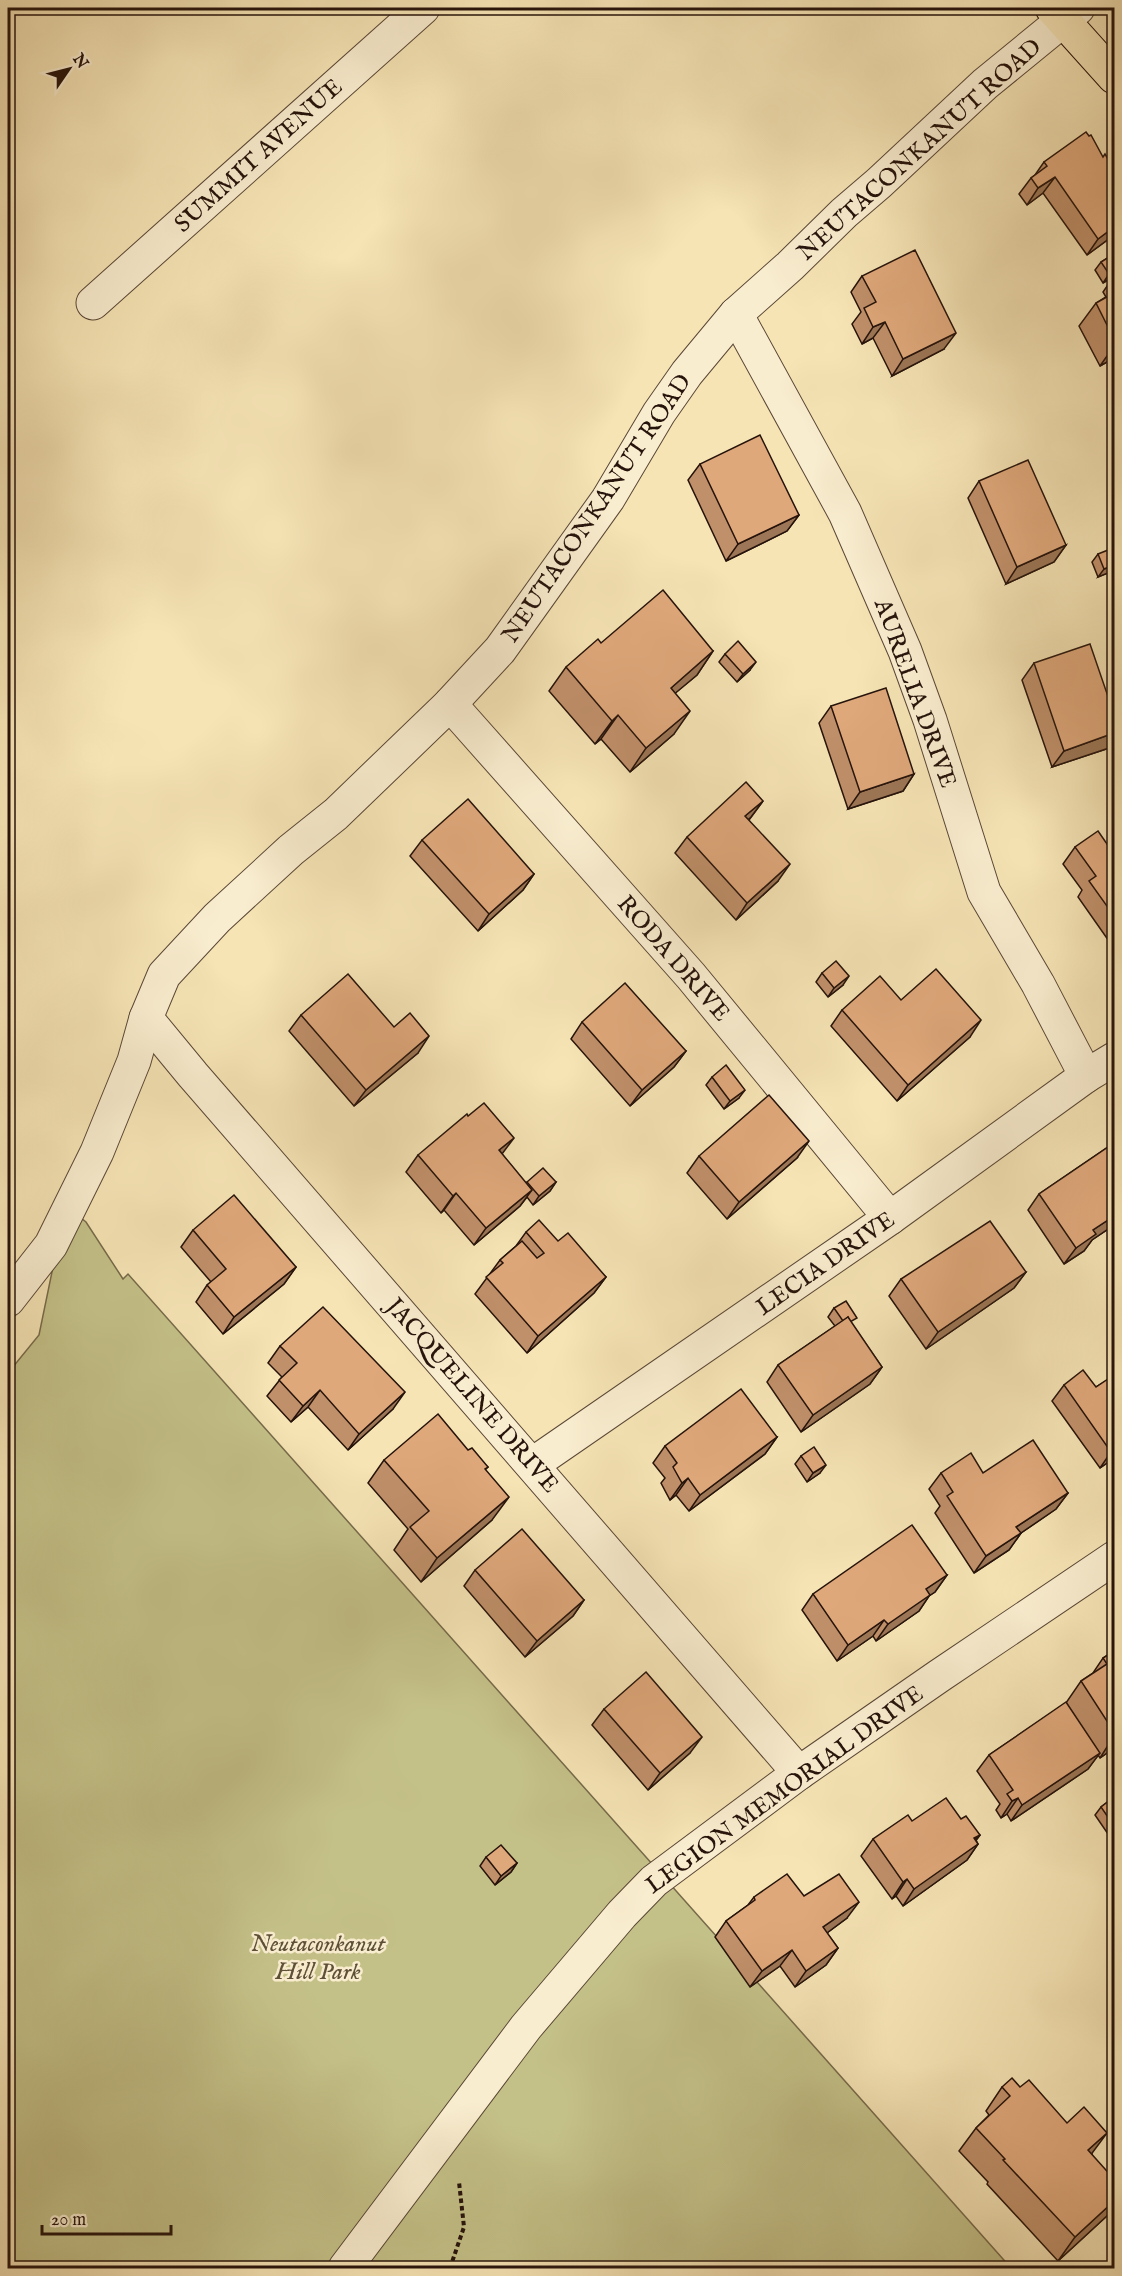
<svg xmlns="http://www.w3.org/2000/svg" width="1122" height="2276" font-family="'IM FELL English',serif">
<rect width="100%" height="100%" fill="#f6e4b5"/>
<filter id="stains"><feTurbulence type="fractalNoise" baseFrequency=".00333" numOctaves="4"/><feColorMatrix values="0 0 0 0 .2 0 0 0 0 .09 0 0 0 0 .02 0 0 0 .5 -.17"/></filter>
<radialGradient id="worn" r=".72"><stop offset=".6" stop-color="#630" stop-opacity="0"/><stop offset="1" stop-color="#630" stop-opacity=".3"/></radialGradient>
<path fill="#c4c188" stroke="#756a4a" stroke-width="1.5" d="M72 1211 86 1222 123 1279 128 1274 1011 2268H8V1373L39 1335 59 1238Z"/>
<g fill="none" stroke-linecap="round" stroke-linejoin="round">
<g stroke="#5a4736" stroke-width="35">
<g id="minor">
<path d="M93 303 423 8"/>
<path d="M736 314 845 513 905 651 930 720 984 892 1038 984 1086 1076"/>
<path d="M450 704 691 976 890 1218"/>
<path d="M146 1018 193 1075 799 1773"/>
<path d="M8 1300 51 1245 97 1152 134 1061 146 1018 164 975 217 918 291 850 336 814 450 704 500 650 608 499 659 413 687 373 736 314 790 266 844 213 879 183 985 84 1078 8"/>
<path d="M533 1464 890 1218 1086 1076 1114 1059"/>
<path d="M345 2268 526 2027 622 1914 654 1881 799 1773 939 1676 1114 1558"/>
</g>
</g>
<g stroke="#26130b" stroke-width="35">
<path id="major" d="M1052 8 1114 77"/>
</g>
<path stroke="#26130b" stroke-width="4" stroke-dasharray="4.5 3" stroke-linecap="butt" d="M450 2268 464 2227 459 2182"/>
<use href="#minor" stroke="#f9edcf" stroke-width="33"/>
<use href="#major" stroke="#f6e4b5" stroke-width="33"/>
</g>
<g fill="#c0906a" stroke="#26130b" stroke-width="1.5">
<path d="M1103 157 1114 169V235L1087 255 1043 193 1027 205 1019 194 1031 178 1035 175 1044 162Z"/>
<path d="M1114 254V358L1100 366 1079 326 1096 303 1106 297 1103 292 1114 276 1103 283 1095 270 1101 262Z"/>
<path d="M862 276 944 349 892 376 873 338 862 344 852 324 861 312 851 292Z"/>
<path d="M700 464 799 515 787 531 726 561 688 480Z"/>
<path d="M979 481 1066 545 1054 562 1006 584 968 498Z"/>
<path d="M1098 554 1114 565 1108 573 1098 577 1092 562Z"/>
<path d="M601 643 713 651 697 675 675 693 674 734 630 772 601 739 595 744 549 691 566 667Z"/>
<path d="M725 654 750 670 737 682 719 662Z"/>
<path d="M1034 663 1114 714V740L1109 748 1052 767 1022 680Z"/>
<path d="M831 706 914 774 903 791 848 809 819 723Z"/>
<path d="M763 801 749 820 778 881 736 920 675 853 687 837Z"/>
<path d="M422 840 534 874 523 890 478 931 410 856Z"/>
<path d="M1075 847 1114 854V941L1111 944 1078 897 1082 890 1063 864Z"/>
<path d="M822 973 843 985 828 997 816 982Z"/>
<path d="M901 1000 970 1037 897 1101 831 1026 842 1010Z"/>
<path d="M301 1015 394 1027 418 1053 354 1106 289 1031Z"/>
<path d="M582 1022 686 1051 674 1067 630 1106 571 1039Z"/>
<path d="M712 1077 739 1098 724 1109 706 1085Z"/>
<path d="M1114 1143V1225L1092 1240 1084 1251 1064 1264 1028 1210 1039 1194Z"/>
<path d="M502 1154 526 1184 527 1182H556L550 1191 533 1205 527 1197 520 1206 474 1245 444 1210 441 1213 406 1172 418 1155Z"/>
<path d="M699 1156 797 1158 727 1219 687 1173Z"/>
<path d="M193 1230 296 1267 284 1284 223 1334 196 1302 207 1285 211 1282 181 1247Z"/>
<path d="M526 1232 558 1241 606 1277 594 1293 527 1353 475 1294 500 1260 516 1246Z"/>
<path d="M1026 1272 1014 1288 926 1349 889 1296 901 1279Z"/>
<path d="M834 1308 852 1324 882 1367 870 1384 801 1432 767 1382 778 1365 835 1326 828 1317Z"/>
<path d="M280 1346 393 1409 348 1450 308 1407 291 1422 267 1396 282 1377 268 1363Z"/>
<path d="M1114 1376V1458L1100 1468 1052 1401 1064 1385 1096 1387Z"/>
<path d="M777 1437 765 1454 689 1511 676 1495 670 1500 661 1483 665 1478 653 1463 665 1446Z"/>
<path d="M468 1450 488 1467 485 1470 492 1520 421 1582 394 1550 408 1529 368 1483 384 1460Z"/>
<path d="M801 1456 820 1473 807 1482 795 1464Z"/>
<path d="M941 1473H983L1068 1493 1056 1509 1021 1533 1009 1550 974 1573 935 1513 940 1506 929 1489Z"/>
<path d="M475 1570 584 1600 573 1616 525 1657 464 1586Z"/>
<path d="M947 1575 935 1592 929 1596 919 1611 876 1641 873 1636 837 1661 802 1610 813 1594Z"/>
<path d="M1114 1651V1748L1100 1758 1098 1755 1088 1769 1011 1821 1007 1814 1001 1818 996 1810 1000 1804 977 1771 989 1755 1066 1703 1081 1681 1093 1673 1103 1658Z"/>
<path d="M604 1709 690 1753 648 1790 592 1725Z"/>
<path d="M1114 1797V1830L1108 1834 1095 1815 1101 1807Z"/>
<path d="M961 1819 980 1835 976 1840 978 1844 967 1860 903 1906 896 1896 892 1899 861 1856 873 1839 912 1821Z"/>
<path d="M486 1857 517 1863 511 1872 495 1885 480 1866Z"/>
<path d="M804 1896 847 1918 827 1933 838 1948 826 1965 795 1987 780 1966 750 1987 715 1937 726 1921 748 1905 754 1897Z"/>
<path d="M1002 2087H1020L1092 2154 1109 2214 1058 2261 987 2184 988 2182 959 2151 976 2128 989 2115 986 2111Z"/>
</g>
<g fill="#9c7656" stroke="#26130b" stroke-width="1.5">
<path d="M1055 177 1043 193 1027 205 1038 188Z"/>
<path d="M1114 227V235L1087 255 1098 239Z"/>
<path d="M1114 271V276L1103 283 1109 274Z"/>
<path d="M885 322 873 338 862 344 873 327Z"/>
<path d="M956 333 944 349 892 376 903 359Z"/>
<path d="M1114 346V358L1100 366Z"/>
<path d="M799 515 787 531 726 561 738 544Z"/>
<path d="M1066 545 1054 562 1006 584 1017 567Z"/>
<path d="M1114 565 1108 573 1098 577 1104 569Z"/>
<path d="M713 651 697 675 654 711 671 688Z"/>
<path d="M756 662 750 670 737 682 743 674Z"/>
<path d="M690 711 674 734 630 772 646 748Z"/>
<path d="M618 715 601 739 595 744 612 721Z"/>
<path d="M1114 733V740L1109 748 1052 767 1064 751Z"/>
<path d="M914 774 903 791 848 809 860 792Z"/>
<path d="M763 801 751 817 734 833 745 816Z"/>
<path d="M790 864 778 881 736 920 747 903Z"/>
<path d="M534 874 523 890 478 931 489 914Z"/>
<path d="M849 976 843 985 828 997 834 988Z"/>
<path d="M981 1020 970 1037 897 1101 908 1085Z"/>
<path d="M429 1036 418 1053 354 1106 366 1090Z"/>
<path d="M686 1051 674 1067 630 1106 642 1090Z"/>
<path d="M745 1090 739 1098 724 1109 730 1101Z"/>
<path d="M514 1138 502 1154 499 1150Z"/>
<path d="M809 1141 797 1158 727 1219 739 1202Z"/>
<path d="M556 1182 550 1191 533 1205 539 1196Z"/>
<path d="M532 1190 520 1206 474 1245 486 1228Z"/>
<path d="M456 1193 444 1210 441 1213 453 1196Z"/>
<path d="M1114 1216V1225L1092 1240 1084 1251 1064 1264 1076 1248 1093 1230Z"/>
<path d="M296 1267 284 1284 223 1334 234 1317Z"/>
<path d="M1026 1272 1014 1288 926 1349 938 1332Z"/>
<path d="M606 1277 594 1293 527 1353 538 1336Z"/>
<path d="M882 1367 870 1384 801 1432 813 1415Z"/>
<path d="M320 1390 308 1407 291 1422 303 1406Z"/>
<path d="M405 1392 393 1409 348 1450 359 1434Z"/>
<path d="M777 1437 765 1454 689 1511 700 1495Z"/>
<path d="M1114 1450V1458L1100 1468 1111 1452Z"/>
<path d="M826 1465 820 1473 807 1482 813 1473Z"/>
<path d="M688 1478 676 1495 670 1500 682 1483Z"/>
<path d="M1068 1493 1056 1509 1005 1544 1016 1527Z"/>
<path d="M509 1497 492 1520 421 1582 437 1558Z"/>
<path d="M1021 1533 1009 1550 974 1573 986 1556Z"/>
<path d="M947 1575 935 1592 929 1596 919 1611 876 1641 888 1624 926 1589Z"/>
<path d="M584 1600 573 1616 525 1657 537 1641Z"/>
<path d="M884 1620 873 1636 837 1661 848 1645Z"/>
<path d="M1114 1736V1748L1100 1758Z"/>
<path d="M702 1737 690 1753 648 1790 660 1773Z"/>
<path d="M1100 1753 1088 1769 1011 1821 1022 1805Z"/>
<path d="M1018 1798 1007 1814 1001 1818 1012 1801Z"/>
<path d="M1114 1826V1830L1108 1834Z"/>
<path d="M980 1835 969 1850 978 1844 967 1860 903 1906 914 1889Z"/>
<path d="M517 1863 511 1872 495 1885 501 1876Z"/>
<path d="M907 1879 896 1896 892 1899 903 1882Z"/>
<path d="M859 1902 847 1918 812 1944 823 1927Z"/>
<path d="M838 1948 826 1965 795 1987 806 1971Z"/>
<path d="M792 1950 780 1966 750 1987 762 1971Z"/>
<path d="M1107 2133 1090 2156 1088 2150Z"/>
<path d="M1114 2201V2207L1109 2214 1058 2261 1075 2237Z"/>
</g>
<g fill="#dfa87b" stroke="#26130b" stroke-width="1.5">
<path d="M1086 132 1089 136 1091 135 1103 157 1105 154 1114 169V227L1098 239 1055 177 1038 188 1031 178 1047 166 1044 162Z"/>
<path d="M915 250 956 333 903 359 885 322 873 327 864 308 876 302 862 276Z"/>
<path d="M1114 254V271L1109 274 1101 262Z"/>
<path d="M1114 293V339L1096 303Z"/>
<path d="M760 435 799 515 738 544 700 464Z"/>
<path d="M1028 460 1066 545 1017 567 979 481Z"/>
<path d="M1108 550 1114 565 1104 569 1098 554Z"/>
<path d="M663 590 713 651 671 688 690 711 646 748 618 715 612 721 566 667 598 639 601 643Z"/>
<path d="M738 641 756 662 743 674 725 654Z"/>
<path d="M1090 644 1114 714V733L1064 751 1034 663Z"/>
<path d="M886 688 914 774 860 792 831 706Z"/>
<path d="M746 782 763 801 745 816 790 864 747 903 687 837Z"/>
<path d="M468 799 534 874 489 914 422 840Z"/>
<path d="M1098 831 1114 854V916L1089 881 1096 876 1075 847Z"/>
<path d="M836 961 849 976 834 988 822 973Z"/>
<path d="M936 969 981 1020 908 1085 842 1010 880 976 901 1000Z"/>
<path d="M348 974 394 1027 410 1013 429 1036 366 1090 301 1015Z"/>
<path d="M625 983 686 1051 642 1090 582 1022Z"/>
<path d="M726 1065 745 1090 730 1101 712 1077Z"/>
<path d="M769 1095 809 1141 739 1202 699 1156Z"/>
<path d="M484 1103 514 1138 499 1150 532 1190 486 1228 456 1193 453 1196 418 1155 467 1114 468 1116Z"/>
<path d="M1114 1143V1216L1093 1230 1096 1234 1076 1248 1039 1194Z"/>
<path d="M543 1168 556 1182 539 1196 527 1182Z"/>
<path d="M234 1195 296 1267 234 1317 207 1285 226 1269 193 1230Z"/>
<path d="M539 1220 558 1241 568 1233 606 1277 538 1336 486 1277 503 1263 500 1260 522 1241 537 1258 544 1253 526 1232Z"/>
<path d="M990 1221 1026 1272 938 1332 901 1279Z"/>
<path d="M846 1301 857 1318 850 1322 848 1317 843 1321 834 1308Z"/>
<path d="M323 1307 405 1392 359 1434 320 1390 303 1406 279 1380 297 1363 280 1346Z"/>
<path d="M848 1317 882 1367 813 1415 778 1365Z"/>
<path d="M1083 1370 1096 1387 1114 1375V1450L1111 1452 1064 1385Z"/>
<path d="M741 1389 777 1437 700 1495 688 1478 682 1483 673 1467 677 1463 665 1446Z"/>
<path d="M438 1414 468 1450 472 1448 488 1467 485 1469 509 1497 437 1558 410 1527 429 1511 384 1460Z"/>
<path d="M1033 1440 1068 1493 1016 1527 1021 1533 986 1556 947 1496 953 1492 941 1473 971 1453 983 1473Z"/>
<path d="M814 1447 826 1465 813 1473 801 1456Z"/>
<path d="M912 1525 947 1575 926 1589 930 1595 888 1624 884 1620 848 1645 813 1594Z"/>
<path d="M522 1529 584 1600 537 1641 475 1570Z"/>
<path d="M1114 1651V1732L1081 1681 1107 1664 1103 1658Z"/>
<path d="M646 1672 702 1737 660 1773 604 1709Z"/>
<path d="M1066 1702 1100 1753 1022 1805 1018 1798 1012 1801 1007 1794 1013 1790 989 1755Z"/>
<path d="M1114 1797V1826L1101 1807Z"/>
<path d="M946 1798 961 1819 966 1816 980 1835 974 1838 978 1844 914 1889 907 1879 903 1882 873 1839 908 1815 912 1821Z"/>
<path d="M501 1845 517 1863 501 1876 486 1857Z"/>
<path d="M787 1874 804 1896 839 1874 859 1902 823 1927 838 1948 806 1971 792 1950 762 1971 726 1921 755 1900 754 1897Z"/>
<path d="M1012 2078 1020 2087 1029 2080 1067 2123 1084 2107 1107 2133 1088 2150 1114 2179V2201L1075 2237 1003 2160 1005 2159 976 2128 1010 2096 1002 2087Z"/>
</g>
<g text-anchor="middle" stroke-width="5" stroke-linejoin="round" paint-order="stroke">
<g font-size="24" fill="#26130b" stroke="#f9edcf">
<text transform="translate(919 149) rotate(-42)" y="8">NEUTACONKANUT ROAD</text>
<text transform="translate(258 155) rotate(-42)" y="8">SUMMIT AVENUE</text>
<text transform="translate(596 508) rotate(-56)" y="8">NEUTACONKANUT ROAD</text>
<text transform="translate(916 693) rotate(70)" y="8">AURELIA DRIVE</text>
<text transform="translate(674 958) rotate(49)" y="8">RODA DRIVE</text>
<text transform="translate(825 1263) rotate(-35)" y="8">LECIA DRIVE</text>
<text transform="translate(473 1395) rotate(49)" y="8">JACQUELINE DRIVE</text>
<text transform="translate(784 1789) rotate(-36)" y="8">LEGION MEMORIAL DRIVE</text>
</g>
<g font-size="24" font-style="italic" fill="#5d5037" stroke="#f9edcf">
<text x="318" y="1951">Neutaconkanut<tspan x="318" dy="28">Hill Park</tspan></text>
</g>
</g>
<rect width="1122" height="2276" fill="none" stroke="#f6e4b5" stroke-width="30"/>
<rect x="9" y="9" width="1104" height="2258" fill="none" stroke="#26130b" stroke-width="3"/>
<rect x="15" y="15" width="1092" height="2246" fill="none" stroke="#26130b" stroke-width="1.5"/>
<g transform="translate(69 69) rotate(55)" stroke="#f9edcf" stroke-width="4.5" paint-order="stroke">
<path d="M0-4.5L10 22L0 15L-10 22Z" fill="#26130b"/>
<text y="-9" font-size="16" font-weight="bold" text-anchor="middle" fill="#26130b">N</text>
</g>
<path d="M42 2225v9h129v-9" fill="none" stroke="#26130b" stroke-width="3"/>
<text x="51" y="2225" font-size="18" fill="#26130b" stroke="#f9edcf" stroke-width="4.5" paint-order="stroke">20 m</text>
<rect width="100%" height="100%" filter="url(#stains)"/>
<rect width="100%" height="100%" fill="url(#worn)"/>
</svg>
